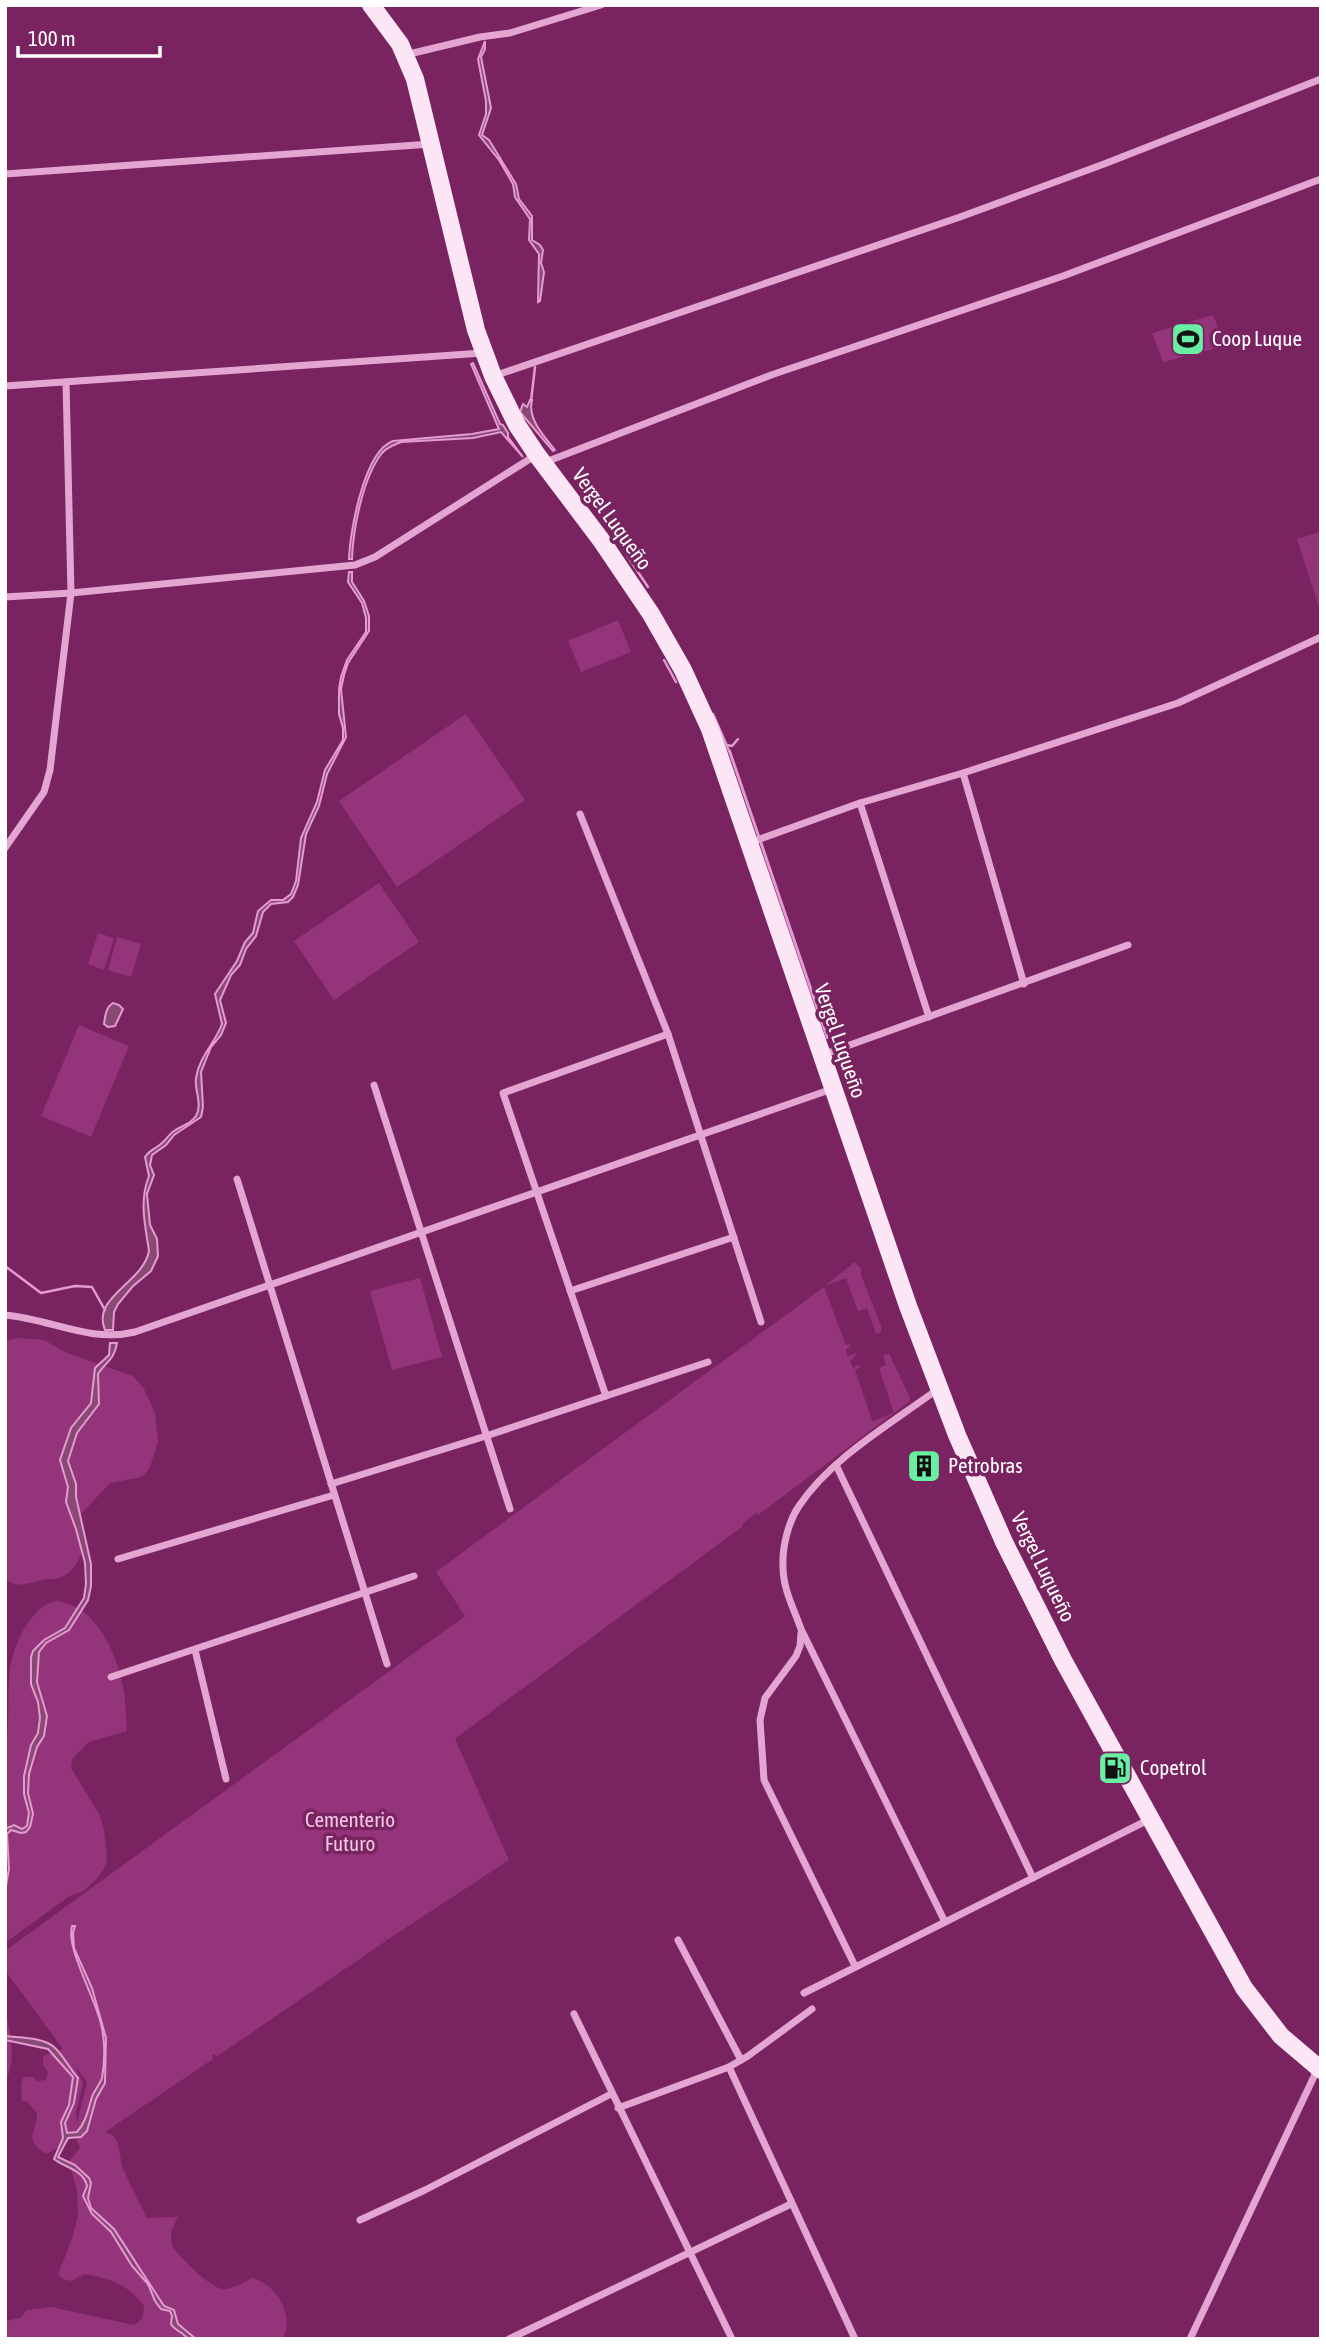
<svg xmlns="http://www.w3.org/2000/svg" width="1326" height="2344" font-family="'Asap Condensed',sans-serif">
<rect width="100%" height="100%" fill="#792460"/>
<g fill="#94347a" fill-rule="evenodd">
<path d="M1213 315 1225 346 1163 362 1152 333Z"/>
<path d="M1321 532V607H1319L1297 539Z"/>
<path d="M618 620 631 652 581 672 568 641Z"/>
<path d="M466 714 525 800 397 887 339 801Z"/>
<path d="M379 883 419 942 334 1000 294 941Z"/>
<path d="M98 933 114 938 104 970 88 964Z"/>
<path d="M117 937 141 944 131 977 108 970Z"/>
<path d="M79 1025 129 1046 91 1137 41 1116Z"/>
<path d="M855 1262 861 1269V1275L881 1326V1332L876 1334 867 1308 858 1311 846 1278 825 1286Z"/>
<path d="M420 1278 442 1357 392 1370 370 1291Z"/>
<path d="M824 1287 846 1345 852 1344 846 1350 848 1357 855 1353 857 1354 850 1361 853 1368 859 1365 861 1367 855 1370 873 1423V1421L894 1413 758 1515 756 1513 742 1524 743 1526 647 1597 644 1596 645 1598 521 1690 518 1689 519 1691 455 1739 509 1860 387 1940 385 1937 386 1941 216 2057 214 2054 212 2055 213 2059 105 2132 114 2136 118 2143 122 2167 147 2218 178 2217 171 2231 172 2246C180 2257 212 2291 225 2289 235 2288 243 2283 252 2278 276 2284 295 2315 283 2339H5V2321L20 2318 27 2310 51 2307 134 2325C142 2320 144 2316 144 2306 129 2285 109 2278 84 2274L71 2281 63 2279 58 2274 72 2239 78 2215 77 2191 69 2161 80 2148 76 2138 79 2137 76 2132 68 2142 46 2154C22 2139 37 2132 37 2113L27 2101H22L21 2085 23 2077H32L38 2081 46 2080 48 2072 43 2065V2056L63 2049 5 1970V1951L465 1616 436 1572 558 1482 560 1484 559 1481ZM73 2063 87 2082 77 2123 76 2114 83 2083Z"/>
<path d="M16 1338 44 1340 67 1353 133 1376 144 1389 155 1413 158 1441 150 1467 144 1475 137 1478 110 1483 80 1515C84 1538 87 1567 59 1578 54 1580 48 1578 42 1580 28 1583 18 1589 5 1579V1342Z"/>
<path d="M889 1353 910 1398 909 1402 894 1413 879 1368 886 1365 883 1355Z"/>
<path d="M56 1601C95 1604 117 1653 123 1687 126 1701 126 1716 127 1731L89 1742 72 1759 71 1768 99 1814 104 1830 107 1856 106 1865 96 1880 83 1891 68 1897 5 1943C5 1870 3 1796 8 1722 9 1703 7 1683 11 1663 16 1640 32 1606 56 1601Z"/>
<path d="M5 2013C11 2028 15 2061 8 2075H5Z"/>
</g>
<g fill="#884975" stroke="#e59ad1" stroke-width="2">
<path d="M485 41V49L481 57 491 108 482 135 489 140 503 163 516 184 519 199 532 216V240L540 245 543 250 541 263 544 272 540 301 538 302 539 254 529 240 530 219 515 197 513 184 499 160 479 135 486 114V101L478 59Z"/>
<path d="M473 363 500 424 503 425 508 433V437L523 457 501 432 473 438 401 442C394 445 387 447 382 453 363 477 353 529 352 559H349C350 531 364 451 393 441L472 434 499 429 471 364Z"/>
<path d="M530 400H532C527 419 544 436 555 450L553 451 520 412 523 404 527 407Z"/>
<path d="M349 572H352V582L364 601 369 616V631L348 663 344 675 341 689 346 737 327 774 319 806 306 834 298 885 293 897 288 902 271 904 263 912 256 936 246 949 240 965 231 975 220 1000 226 1023 221 1035 211 1047 201 1072 203 1107 201 1117 174 1135 166 1145 152 1155 150 1165 154 1175 147 1194 150 1225 157 1239 158 1256 151 1271 133 1286 118 1304 114 1312 113 1330H105C91 1297 143 1283 149 1251 145 1224 139 1201 149 1176L145 1157C150 1149 156 1149 162 1143 166 1140 169 1134 174 1131 181 1126 191 1124 196 1116 203 1104 194 1090 196 1078 199 1057 215 1043 222 1024L215 994 237 961 245 942 253 933 258 911 271 900H283L291 894 296 881 301 838 317 802 325 770 343 740V728L339 714V689L341 677 347 660 366 632V618L362 603 348 582Z"/>
<path d="M729 751H730L828 1038H827Z"/>
<path d="M113 1003 119 1005 123 1009 115 1026 108 1027 104 1024C105 1016 106 1007 113 1003Z"/>
<path d="M110 1343H117C114 1361 106 1361 98 1374L99 1404 77 1433 68 1461 76 1484V1497L91 1564V1586L88 1600 69 1630 46 1643 39 1652 37 1682 47 1716 44 1736 37 1747 29 1774 28 1793 33 1814 30 1827 26 1832 21 1833 11 1830 7 1834 9 1869 5 1891V1829L14 1825 22 1829 27 1826 29 1813 24 1794V1776L31 1745 38 1733 40 1718 38 1702 31 1684V1657L33 1651 44 1640 65 1628 84 1598 86 1584 85 1563 76 1529 66 1502 68 1487 60 1460 71 1428 91 1403 95 1368 109 1355Z"/>
<path d="M72 1926H75L73 1933 74 1948 92 1988 106 2038 105 2083 96 2099 87 2131 81 2137 68 2138 58 2157 75 2165 89 2178 91 2183 88 2198 91 2208 114 2229 164 2306 174 2310 178 2324 196 2339H188C183 2332 175 2331 171 2324L172 2316 170 2311 161 2309 155 2301 148 2284 132 2266 111 2232 92 2214 83 2196 87 2186C83 2169 65 2168 54 2159L63 2138 61 2122 69 2105 73 2077 48 2049 5 2040V2036C20 2038 42 2037 54 2047 63 2055 70 2069 78 2078L74 2103 65 2123 67 2133 77 2132C86 2122 88 2110 92 2097 94 2091 100 2084 102 2078 104 2066 105 2048 103 2035 101 2006 65 1950 72 1926Z"/>
</g>
<g fill="none" stroke-linecap="round" stroke-linejoin="round">
<g stroke="#e59ad1" stroke-width="2.5">
<path d="M531 401 535 367"/>
<path d="M628 557 648 587"/>
<path d="M664 660 676 682"/>
<path d="M713 714 730 753"/>
<path d="M727 745 732 746 738 739"/>
<path d="M5 1266 41 1293 75 1286 92 1287 105 1310"/>
</g>
<g stroke="#e4a5d2" stroke-width="7">
<path d="M405 55 480 37 510 33 601 5"/>
<path d="M5 174 431 144"/>
<path d="M494 376 960 217 1104 164 1321 79"/>
<path d="M5 386 483 353"/>
<path d="M543 463 774 374 1063 276 1321 179"/>
<path d="M5 597 71 593 355 565 375 557 536 455"/>
<path d="M963 773 1024 984"/>
<path d="M860 803 929 1017"/>
<path d="M580 814 668 1034 761 1322"/>
<path d="M749 843 860 803 963 773 1178 703 1321 637"/>
<path d="M5 848 44 792 50 770 71 593 66 382"/>
<path d="M822 1055 1128 945"/>
<path d="M374 1085 510 1509"/>
<path d="M237 1179 387 1664"/>
<path d="M570 1291 734 1237"/>
<path d="M5 1315C51 1319 89 1343 135 1332L832 1089"/>
<path d="M938 1389C892 1423 831 1458 799 1506 788 1522 782 1548 783 1567 783 1589 794 1609 801 1629L945 1922"/>
<path d="M606 1396 503 1093 668 1034"/>
<path d="M836 1465 1033 1878"/>
<path d="M331 1484 486 1436 708 1362"/>
<path d="M118 1559 334 1495"/>
<path d="M801 1633 800 1646 796 1656 765 1698 760 1720 764 1780 855 1966"/>
<path d="M195 1650 226 1779"/>
<path d="M111 1677 414 1576"/>
<path d="M678 1940 741 2060"/>
<path d="M804 1993 1150 1819"/>
<path d="M574 2014 732 2339"/>
<path d="M729 2067 855 2339"/>
<path d="M618 2108 729 2067 748 2056 812 2009"/>
<path d="M360 2220 425 2190 611 2094"/>
<path d="M509 2339 791 2204"/>
<path d="M1190 2339 1318 2068"/>
</g>
<path stroke="#fce5f4" stroke-width="18" d="M371 5 400 44 415 79 476 330 493 376 517 425 537 455 601 540 651 614 683 670 710 729 908 1306 957 1435 1004 1542 1063 1660 1244 1988 1281 2036 1321 2070"/>
</g>
<defs>
<g id="stadium-square" transform="scale(1.75)"><rect x="-9" y="-9" width="18" height="18" rx="4" fill="#69eea4" stroke="#792460"/><path d="M0-5a6.5 5 0 1 0 0 10a6.5 5 0 1 0 0-10ZM-3.5-1.8h7v3.6h-7Z" fill="#111"/></g>
<g id="building-square" transform="scale(1.75)"><rect x="-9" y="-9" width="18" height="18" rx="4" fill="#69eea4" stroke="#792460"/><path d="M-4-6H4V6H1V3H-1V6H-4ZM-2.5-4.3h1.7v1.8h-1.7ZM.8-4.3h1.7v1.8H.8ZM-2.5-1h1.7V.8h-1.7ZM.8-1h1.7V.8H.8Z" fill="#111"/></g>
<g id="fuel-square" transform="scale(1.75)"><rect x="-9" y="-9" width="18" height="18" rx="4" fill="#69eea4" stroke="#792460"/><path d="M-5.5-6h7V0h2V4h1.3V-2.5L3-4.5l.8-.8L6-3V5H2.5V1h-1V6h-7ZM-4.2-4.7v3.2H.2V-4.7Z" fill="#111"/></g>
</defs>
<g fill-rule="evenodd">
<use href="#stadium-square" x="1188" y="339"/>
<use href="#building-square" x="924" y="1466"/>
<use href="#fuel-square" x="1115" y="1768"/>
</g>
<g text-anchor="middle" stroke-width="7" stroke-linejoin="round" paint-order="stroke">
<g font-size="21" fill="#fff" stroke="#792460" text-anchor="start">
<text x="1212" y="346">Coop Luque</text>
<text x="948" y="1473">Petrobras</text>
<text x="1140" y="1775">Copetrol</text>
</g>
<g font-size="21" fill="#fff" stroke="#792460">
<text transform="translate(612 519) rotate(54)" y="7">Vergel Luqueño</text>
<text transform="translate(840 1041) rotate(71)" y="7">Vergel Luqueño</text>
<text transform="translate(1043 1567) rotate(64)" y="7">Vergel Luqueño</text>
</g>
<g font-size="21" fill="#f3c8e7" stroke="#792460">
<text x="350" y="1827">Cementerio<tspan x="350" dy="24">Futuro</tspan></text>
</g>
</g>
<rect width="1326" height="2344" fill="none" stroke="#ffffff" stroke-width="14"/>
<path d="M18 46v10h142v-10" fill="none" stroke="#ffffff" stroke-width="3.5"/>
<text x="28" y="46" font-size="21" fill="#ffffff" stroke="#792460" stroke-width="5" paint-order="stroke">100 m</text>
</svg>
